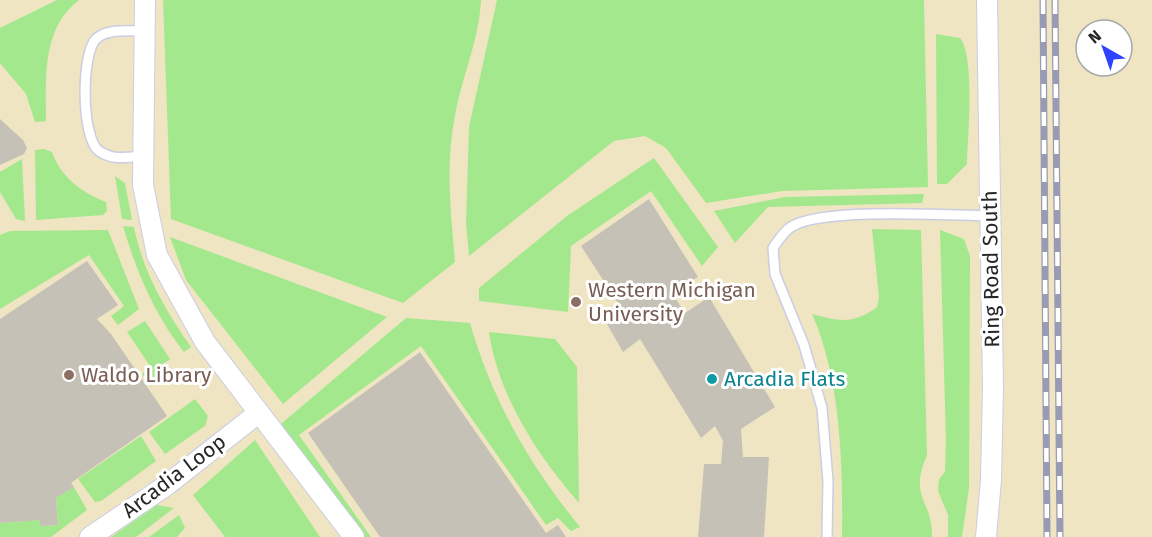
<svg xmlns="http://www.w3.org/2000/svg" width="1152" height="537" font-family="'Fira Sans',sans-serif">
<rect width="100%" height="100%" fill="#ebe4d6"/>
<path fill="#efe5c3" fill-rule="evenodd" d="M0 0H1152V537H0ZM1086 30H1122V66H1086Z"/>
<g fill="#a3e88c">
<path d="M57 0H79C41 29 46 79 46 121L35 122 26 94 0 63V28Z"/>
<path d="M163 0H481C479 41 462 76 455 116 445 164 451 214 455 262L403 303 171 219Z"/>
<path d="M497 0H924L928 187 782 191 706 203 666 148 645 136 614 141 469 256 466 223 469 127Z"/>
<path d="M936 34 960 38C975 56 968 137 967 164L947 184H937Z"/>
<path d="M44 149 52 152C60 176 82 193 106 202L107 211 103 215 36 220 35 150Z"/>
<path d="M654 158 718 247 702 266 651 191 571 246 568 312 479 301V288L567 216Z"/>
<path d="M22 159 25 221 16 219 0 192V172Z"/>
<path d="M115 176 125 183 132 220 122 219Z"/>
<path d="M924 194 922 203 768 207 735 243 714 211 785 197Z"/>
<path d="M123 226 134 227C143 272 165 310 191 347L184 352C154 314 137 273 123 226Z"/>
<path d="M872 229 921 230 927 455C908 499 933 500 932 537H842C843 467 841 379 812 314 839 321 853 325 877 307L879 297Z"/>
<path d="M108 230 139 309 118 325 111 316 124 306 89 255 0 309V235L10 231Z"/>
<path d="M940 230 964 239 970 256 969 488 962 537H948V515L938 491 939 479 945 472 946 440Z"/>
<path d="M170 237 387 317 283 404 186 280Z"/>
<path d="M406 318 470 323C492 400 530 466 580 527L571 531 558 518 546 525 421 346 299 435 371 537H350L275 429Z"/>
<path d="M145 321 170 359 158 368 157 379 152 386 142 374 150 366 127 332Z"/>
<path d="M489 332 555 339 577 367 579 503C537 455 498 395 489 332Z"/>
<path d="M195 399 208 416 205 426 165 454 149 432Z"/>
<path d="M141 436 156 461 101 501 95 502 78 479Z"/>
<path d="M255 440 320 537H225L193 495Z"/>
<path d="M74 487 87 510 51 537H0V523L40 520V526L58 525 56 498Z"/>
<path d="M157 505 174 508 136 537H111Z"/>
<path d="M179 515 185 528 177 537H149Z"/>
</g>
<g fill="#c6c1b6">
<path d="M0 119 23 140 27 148 24 154 0 165Z"/>
<path d="M649 199 698 277 672 293 685 313 709 297 775 407 741 429 743 457H769L764 537H698L704 464H721L723 441 715 426 701 438 640 339 623 352 603 317 620 306 581 246Z"/>
<path d="M87 261 118 305 97 319 111 334 167 416 71 483 74 487 56 498 58 525 40 526V520L0 523V319Z"/>
<path d="M420 352 546 533 558 525 566 537H380L308 433Z"/>
</g>
<g fill="none" stroke-linecap="round" stroke-linejoin="round">
<g stroke="#cbcde2" stroke-width="12">
<g id="lane">
<path d="M144 156C128 157 113 161 99 151 81 138 81 54 96 39 108 28 130 31 145 31"/>
<path d="M827 537 828 481 822 408 804 345 775 274 773 248C778 241 784 231 791 227 820 207 950 215 989 216"/>
</g>
</g>
<g stroke="#cbcde2" stroke-width="22">
<g id="street">
<path d="M145 0 143 185 157 255 205 342 354 537"/>
<path d="M90 537 167 485 257 414"/>
<path d="M986 537 991 480 993 387 987 0"/>
</g>
</g>
<use href="#lane" stroke="#fff" stroke-width="9"/>
<use href="#street" stroke="#fff" stroke-width="20"/>
<g stroke="#999ab3" stroke-width="7">
<g id="rail">
<path d="M1043 0 1047 537"/>
<path d="M1055 0 1060 537"/>
</g>
</g>
<use href="#rail" stroke="#fff" stroke-width="4.5" stroke-dasharray="14" stroke-linecap="butt"/>
</g>
<g fill="#8d6e63" stroke="#fff" stroke-width="2">
<circle cx="576" cy="302" r="6"/>
<circle cx="69" cy="375" r="6"/>
</g>
<circle fill="#0f9aa8" stroke="#fff" stroke-width="2" cx="712" cy="379" r="6"/>
<g text-anchor="middle" stroke-width="6" stroke-linejoin="round" paint-order="stroke">
<g font-size="21" fill="#262626" stroke="#fff">
<text transform="translate(991 269) rotate(-91)" y="7">Ring Road South</text>
<text transform="translate(174 476) rotate(-37)" y="7">Arcadia Loop</text>
</g>
<g font-size="21" fill="#785e54" stroke="#fff" text-anchor="start">
<text x="588" y="297">Western Michigan<tspan x="588" dy="24">University</tspan></text>
<text x="81" y="382">Waldo Library</text>
</g>
<g font-size="21" fill="#0d838f" stroke="#fff" text-anchor="start">
<text x="724" y="386">Arcadia Flats</text>
</g>
</g>
<g transform="translate(1104 48) rotate(320)"><circle r="28" fill="#ffffff" stroke="#a8a8a8" stroke-width="1.5"/>
<path d="M0-4.5L10 22L0 15L-10 22Z" fill="#2f43ff"/>
<text y="-9" font-size="16" font-weight="bold" text-anchor="middle" fill="#262626">N</text>
</g>
</svg>
